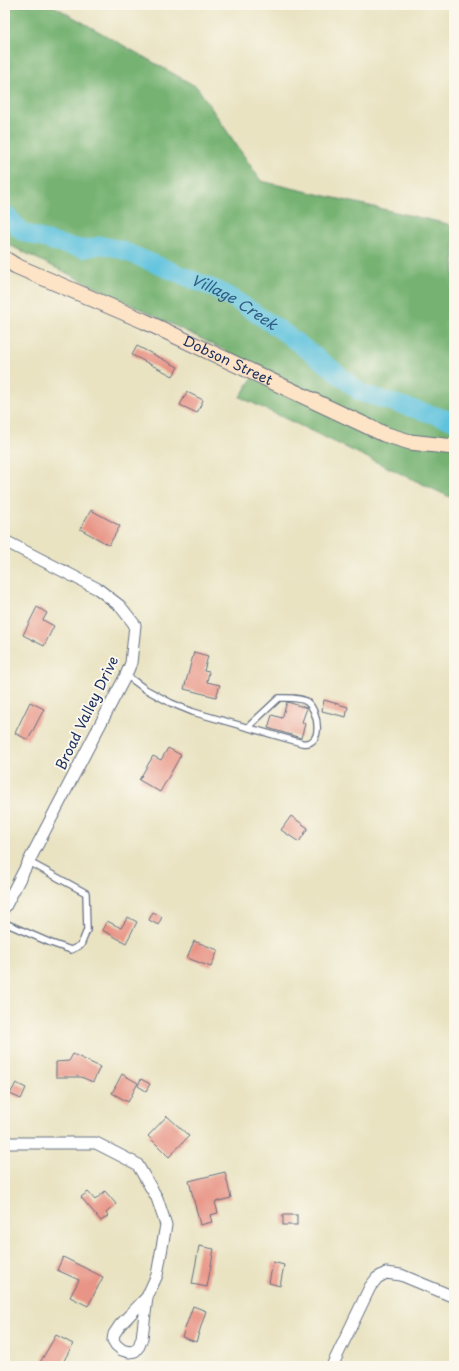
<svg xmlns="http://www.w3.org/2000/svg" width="459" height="1371" font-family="'Playpen Sans',sans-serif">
<rect width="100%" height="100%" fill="#fbf7ec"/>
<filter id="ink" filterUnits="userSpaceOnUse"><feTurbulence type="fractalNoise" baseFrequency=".025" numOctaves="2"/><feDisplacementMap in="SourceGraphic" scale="8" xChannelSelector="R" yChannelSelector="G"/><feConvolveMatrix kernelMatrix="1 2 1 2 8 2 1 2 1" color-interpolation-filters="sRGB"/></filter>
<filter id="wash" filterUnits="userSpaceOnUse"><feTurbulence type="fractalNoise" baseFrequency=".012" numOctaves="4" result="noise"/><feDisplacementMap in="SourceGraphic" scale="16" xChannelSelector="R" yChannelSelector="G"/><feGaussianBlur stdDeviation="0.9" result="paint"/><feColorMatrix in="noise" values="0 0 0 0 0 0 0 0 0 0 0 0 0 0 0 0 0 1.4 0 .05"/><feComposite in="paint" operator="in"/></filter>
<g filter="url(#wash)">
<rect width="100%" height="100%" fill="#e9e3c2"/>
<path fill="#76b272" stroke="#487068" d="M5 5H52L197 87 261 181 448 224 454 228V499L240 397 259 367 5 243Z"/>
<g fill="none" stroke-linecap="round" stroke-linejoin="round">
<path stroke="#60c3de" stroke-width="18" id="s1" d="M5 213 22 232 60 244 84 249 101 245 119 249 215 289 234 299 282 331 331 368 361 393 454 421"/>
</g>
<g id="blocks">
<g fill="#e89486">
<path d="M137 346 178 367 173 376 132 355Z"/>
<path d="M187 392 203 400 197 413 180 405Z"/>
<path d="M91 510 120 526 109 545 80 529Z"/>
<path d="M37 607 47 613 43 620 54 626 44 646 23 635Z"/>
<path d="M194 652 208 656 204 671 209 672 207 682 220 685 216 697 184 689Z"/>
<path d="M324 700 348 707 346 717 322 711Z"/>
<path d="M30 702 44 709 28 740 15 733Z"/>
<path d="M287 702 307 708 302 722 305 724 301 738 268 728 272 715 282 718Z"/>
<path d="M168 748 181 755 160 792 139 780 153 756 161 760Z"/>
<path d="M291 816 308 828 299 842 281 830Z"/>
<path d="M153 912 162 917 158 925 149 920Z"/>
<path d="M128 917 137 922 126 943 102 930 107 921 121 928Z"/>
<path d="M194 941 218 950 211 967 187 958Z"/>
<path d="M73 1054 100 1067 93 1082 81 1077H56V1062L69 1061Z"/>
<path d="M122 1074 138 1083 128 1102 112 1093Z"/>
<path d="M141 1079 150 1084 146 1091 138 1086Z"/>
<path d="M16 1083 26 1088 21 1099 10 1094Z"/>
<path d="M167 1116 189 1136 169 1157 148 1136Z"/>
<path d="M225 1172 231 1198 215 1202 218 1213 210 1215 212 1222 200 1225 189 1181Z"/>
<path d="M105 1191 116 1204 106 1213 108 1216 101 1221 81 1197 88 1192 95 1200Z"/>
<rect x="283" y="1215" width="14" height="10"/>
<path d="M199 1246 214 1249 207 1287 192 1284Z"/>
<path d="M63 1257 103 1277 88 1306 70 1297 79 1280 57 1270Z"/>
<path d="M273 1262 284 1265 280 1286 269 1283Z"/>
<path d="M193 1306 206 1311 196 1342 182 1337Z"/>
<path d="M56 1335 73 1344 61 1366H38Z"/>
</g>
</g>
</g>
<g filter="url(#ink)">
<use href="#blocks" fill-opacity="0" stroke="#636e81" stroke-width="1"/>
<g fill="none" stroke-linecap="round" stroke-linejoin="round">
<g stroke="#636e81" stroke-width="8">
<g id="lane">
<path d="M126 675 145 689 171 703 193 712 302 743C324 747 319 711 307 702 300 697 287 698 279 698L248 727"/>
<path d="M5 923 51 943 71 950 81 945 87 930 86 893 29 862"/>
</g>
</g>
<g stroke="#636e81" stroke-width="13">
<g id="street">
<path d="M5 541 98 589 120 606 135 625 131 663 126 675 5 907"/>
<path d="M5 1143H96L137 1164 157 1198 166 1225 157 1275 147 1297 142 1338 139 1346 135 1351 129 1352 122 1350 116 1345 113 1340 114 1334 120 1325 147 1297"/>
<path d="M332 1366 370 1287 377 1278 386 1273 401 1275 454 1297"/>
</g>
</g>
<g stroke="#636e81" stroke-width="17">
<g id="secondary">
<path id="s2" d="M5 259 16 266 144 321 384 434 410 442 454 447"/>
</g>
</g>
<use href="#lane" stroke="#fff" stroke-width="5.5"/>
<use href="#street" stroke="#fff" stroke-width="11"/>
<use href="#secondary" stroke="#fee4c6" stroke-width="15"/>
</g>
</g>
<g text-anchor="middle" stroke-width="4" stroke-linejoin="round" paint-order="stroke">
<g font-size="14" fill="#1b2f5e" stroke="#fbf7ec">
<text dy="5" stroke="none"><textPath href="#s2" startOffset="245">Dobson Street</textPath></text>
<text transform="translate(87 713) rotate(-64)" y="5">Broad Valley Drive</text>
</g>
<g font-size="15" font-style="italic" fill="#305b84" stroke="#fbf7ec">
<text dy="5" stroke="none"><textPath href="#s1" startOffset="253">Village Creek</textPath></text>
</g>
</g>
<rect width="459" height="1371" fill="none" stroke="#fbf7ec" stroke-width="20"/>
</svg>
